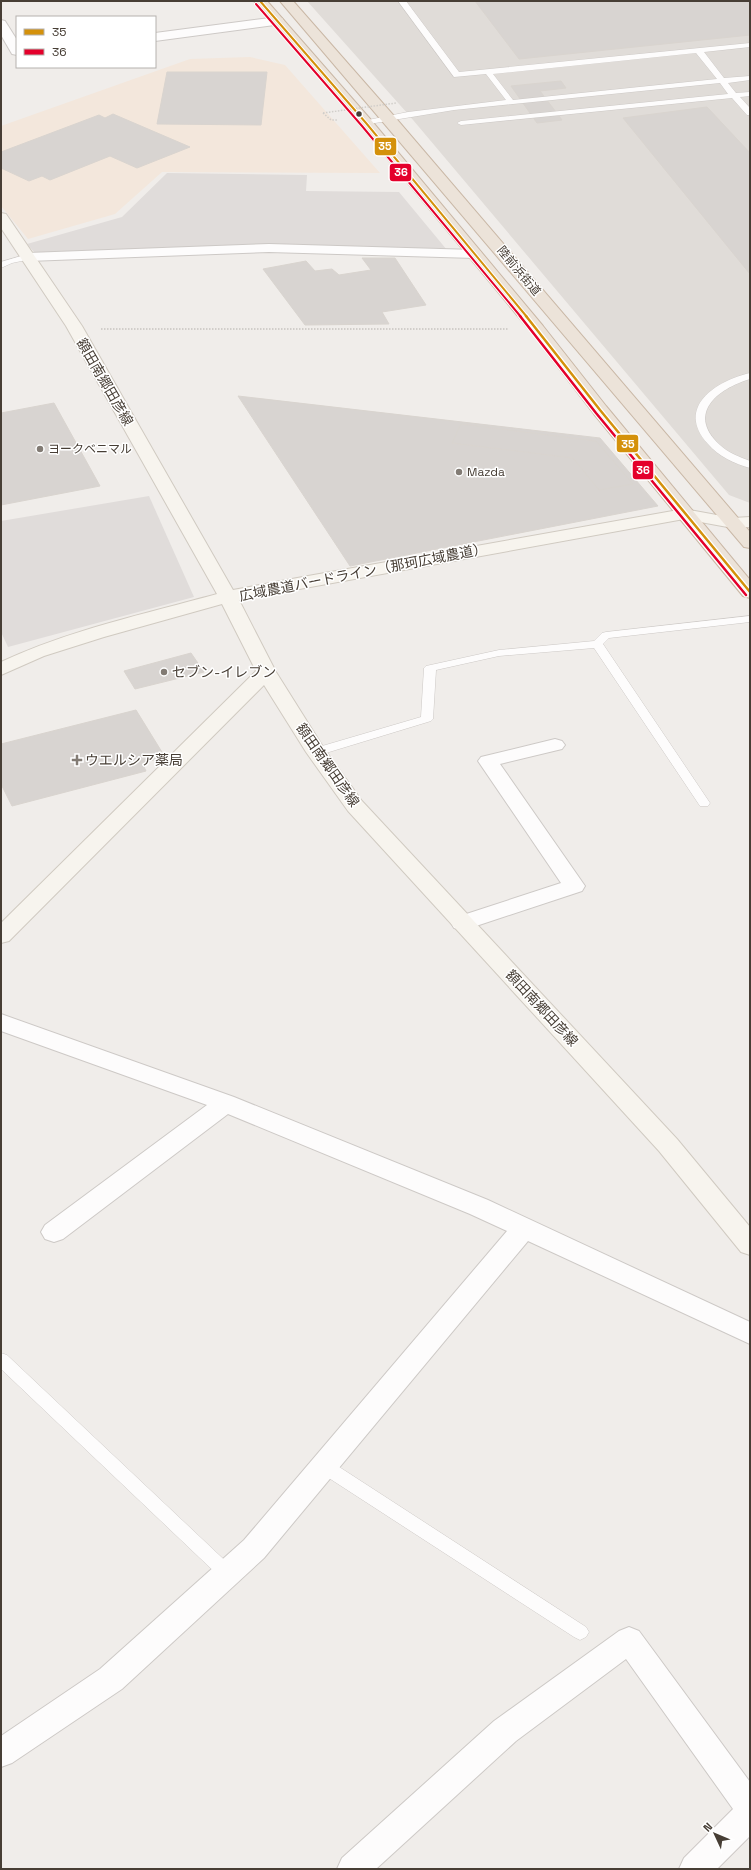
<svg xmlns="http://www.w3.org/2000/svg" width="751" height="1870" font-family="'Space Grotesk','Noto Sans JP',sans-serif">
<rect width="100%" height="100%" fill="#f0edea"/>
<path fill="#f3e7dc" d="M250 57 285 65 380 173 162 172 115 214 28 239 1 206V126L190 59Z"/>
<path fill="#e0dcd8" d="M307 1H750V503L729 495 408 114Z"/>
<g fill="#e0dcda">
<path d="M167 173 307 175 306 191 399 192 447 250 272 244 35 253 27 244 122 217Z"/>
<path d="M149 496 194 597 8 647 1 632V521Z"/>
</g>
<g fill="#d8d4d1" stroke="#d9d4cf">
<path d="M475 1H750V35L519 59Z"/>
<path d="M167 72H267L261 125 157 124Z"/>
<path d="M561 81 566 88 540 91 562 120 537 123 511 86Z"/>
<path d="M707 107 750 153V274L623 118Z"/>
<path d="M113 114 190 147 137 168 110 156 50 180 42 176 29 181 1 168V152L99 115 105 118Z"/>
<path d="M362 258H395L426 305 382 312 389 324 305 325 263 269 306 261 315 271 332 269 339 275 371 270Z"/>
<path d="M238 396 600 438 658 506 350 566Z"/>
<path d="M54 403 100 486 1 505V413Z"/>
<path d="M461 424 596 441 633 484 599 490 573 458 452 443Z"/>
<path d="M191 653 204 672 135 689 124 671Z"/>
<path d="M136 710 165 757 142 763 146 771 12 806 1 784V744Z"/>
</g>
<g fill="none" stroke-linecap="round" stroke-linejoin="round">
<g stroke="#cdc9c6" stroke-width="1">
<g id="lane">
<path d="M398 1H406L459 72 750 43V47L704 52 724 78 750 76V80L728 83 736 93 750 92V96L740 97 750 108V115H747L732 98 461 125 457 123 461 121 728 94 720 83 454 110 363 125V121L408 112 506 100 486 74 454 77ZM696 53 717 79 513 100 493 74Z"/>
<path d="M28 254 31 255V259L12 263 1 268V262Z"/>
<path d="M750 373V379C717 389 686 414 720 445 728 453 740 457 750 461V468C735 464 718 456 708 444 675 407 716 381 750 373Z"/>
<path d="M750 616V622L609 638 603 644 710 803 708 806H700L594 648 499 656 436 670 433 719 431 721 316 756 310 752 312 749 421 717 424 668 426 666 499 650 594 641 602 633 606 632Z"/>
<path d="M1 1353 7 1355 234 1569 236 1574 234 1579 228 1581 222 1579 1 1369Z"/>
<path d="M324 1459 330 1461 586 1627 589 1632 586 1637 580 1640 574 1637 318 1471 316 1466 318 1461Z"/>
</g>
</g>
<g stroke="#cdc9c6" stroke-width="2">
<g id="street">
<path d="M278 17 282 18 284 21 282 24 155 41V33Z"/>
<path d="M1 20 5 21 17 40V55L12 54 1 35Z"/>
<path d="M269 244 475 250 480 251 482 254 480 257 475 258 269 252 28 261 23 260 21 257 23 254 28 253Z"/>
<path d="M555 739 562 741 565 745 562 749 500 764 585 886 582 891 470 928 462 930 454 928 451 923 454 918 561 883 478 761 481 757Z"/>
<path d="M1 1014 234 1097 488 1200 750 1322V1344L528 1241 264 1558 122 1689 12 1763 1 1767V1736L100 1669 244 1540 507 1231 470 1214 228 1114 63 1239 54 1242 45 1239 41 1232 45 1225 207 1105 1 1031Z"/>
<path d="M629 1627 639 1631 750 1782V1836L717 1869H679L684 1858 733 1809 626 1659 516 1741 376 1869H337L342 1858 494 1721 619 1631Z"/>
</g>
</g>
<g stroke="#d0cac1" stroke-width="2">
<path id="secondary" d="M1 213 6 214 82 326 233 590 308 576 684 509 733 518 750 517V527L733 528 684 519 239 600 276 672 325 750 362 801 677 1139 750 1227V1255L741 1252 659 1151 348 811 306 752 264 685 9 941 1 943V923L256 671 222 604 104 637 44 656 1 675V662C69 630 145 614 217 594L66 326 1 228Z"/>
</g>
<g stroke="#c9b7a5" stroke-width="2">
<g id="highway">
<path d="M254 1H267L371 120 543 326 606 406 750 580V598L743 596 594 414 531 332 361 126Z"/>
<path d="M280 1H293L394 116 750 532V548L744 547Z"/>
</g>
</g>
<path stroke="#d1ceca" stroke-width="1.5" stroke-dasharray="1.5 1.5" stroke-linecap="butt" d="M323 113 331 120H338"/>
<path stroke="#d1ceca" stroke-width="2" stroke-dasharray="1.5 1.5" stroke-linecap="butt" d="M101 329H509"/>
<use href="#lane" fill="#fdfcfc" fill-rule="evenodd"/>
<use href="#street" fill="#fdfcfc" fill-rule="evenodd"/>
<use href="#secondary" fill="#f7f4ee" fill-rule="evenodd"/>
<use href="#highway" fill="#ece3d9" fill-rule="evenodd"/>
<path stroke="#d1ceca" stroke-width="1.5" stroke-dasharray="1.5 1.5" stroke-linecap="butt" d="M323 113 396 103"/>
<g stroke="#fff" stroke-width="4">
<path id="bus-1-far1" d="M260 1 366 123 527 317"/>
</g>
<g stroke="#fff" stroke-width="5">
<path id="bus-1" d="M526 316 600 410 750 592"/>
</g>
<g stroke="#fff" stroke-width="4">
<path id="bus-2-far1" d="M256 4 362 126 521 317"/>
</g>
<g stroke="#fff" stroke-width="5">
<path id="bus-2" d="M520 316 596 413 746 595"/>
</g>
<use href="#bus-1-far1" stroke="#d4910b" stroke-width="2"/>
<use href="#bus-1" stroke="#d4910b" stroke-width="2.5"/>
<use href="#bus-2-far1" stroke="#e4002b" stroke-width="2"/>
<use href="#bus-2" stroke="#e4002b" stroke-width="2.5"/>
</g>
<circle fill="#473e35" stroke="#fff" stroke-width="1.5" cx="359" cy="114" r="3.5"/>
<g fill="#827b74" stroke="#fff" stroke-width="1.5">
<circle cx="40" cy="449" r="4"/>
<circle cx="459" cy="472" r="4"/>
<circle cx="164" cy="672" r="4"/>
<path d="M75 754h4v4h4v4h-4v4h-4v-4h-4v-4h4z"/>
</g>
<g text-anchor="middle" stroke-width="3" stroke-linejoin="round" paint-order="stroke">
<g font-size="12" fill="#473e35" stroke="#fff">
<text transform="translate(519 271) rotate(50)" y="4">陸前浜街道</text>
</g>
<g font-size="12" fill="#473e35" stroke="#fff" text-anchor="start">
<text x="48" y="453">ヨークベニマル</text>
<text x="467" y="476">Mazda</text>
</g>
<g font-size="14" fill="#473e35" stroke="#fff">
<text transform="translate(105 382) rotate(60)" y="5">額田南郷田彦線</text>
<text transform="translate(363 572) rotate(-11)" y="5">広域農道バードライン（那珂広域農道）</text>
<text transform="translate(328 765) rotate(55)" y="5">額田南郷田彦線</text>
<text transform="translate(542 1008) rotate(47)" y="5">額田南郷田彦線</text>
</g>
<g font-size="14" fill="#473e35" stroke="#fff" text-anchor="start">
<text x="172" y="677">セブン-イレブン</text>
<text x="85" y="765">ウエルシア薬局</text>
</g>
</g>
<g stroke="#fff" stroke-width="1.5">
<rect x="374" y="137" width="23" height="19" rx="4" fill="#d4910b"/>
<rect x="389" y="163" width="23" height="19" rx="4" fill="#e4002b"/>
<rect x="616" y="434" width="23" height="19" rx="4" fill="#d4910b"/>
<rect x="632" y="460" width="22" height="20" rx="4" fill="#e4002b"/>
</g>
<g font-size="11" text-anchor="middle" font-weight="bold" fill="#fff">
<text x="385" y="150">35</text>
<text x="401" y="176">36</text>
<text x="628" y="448">35</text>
<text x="643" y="474">36</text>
</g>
<rect width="751" height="1870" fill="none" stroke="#473e35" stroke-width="4"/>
<rect x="16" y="16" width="140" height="52" fill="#ffffff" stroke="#b5b2ae"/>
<rect x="24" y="29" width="20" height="6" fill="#d4910b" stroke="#b5b2ae"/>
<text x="52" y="36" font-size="12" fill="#473e35">35</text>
<rect x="24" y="49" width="20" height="6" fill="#e4002b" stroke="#b5b2ae"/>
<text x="52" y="56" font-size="12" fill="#473e35">36</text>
<g transform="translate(715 1834) rotate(314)" stroke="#ffffff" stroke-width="3" paint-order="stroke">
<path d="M0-3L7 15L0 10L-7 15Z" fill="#473e35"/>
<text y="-6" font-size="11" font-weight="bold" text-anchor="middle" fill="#473e35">N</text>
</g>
</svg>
